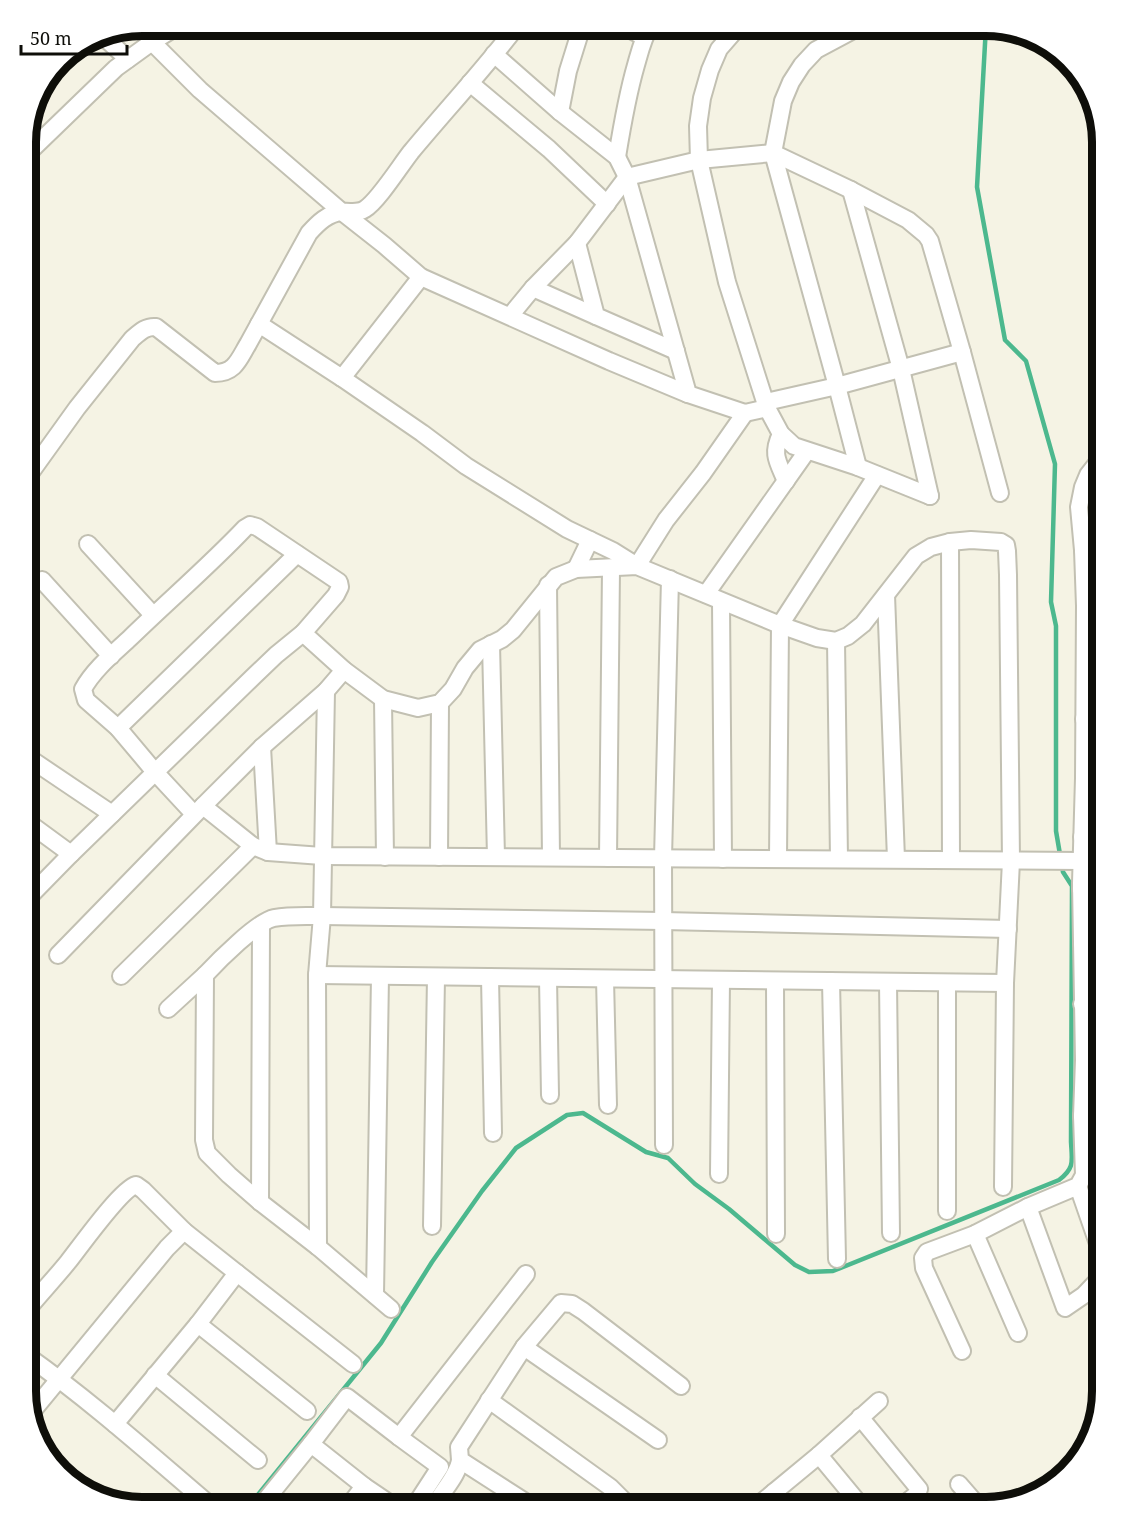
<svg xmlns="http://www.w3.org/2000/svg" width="1128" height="1533" font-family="'Noto Serif',serif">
<rect width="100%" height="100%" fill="#f5f3e4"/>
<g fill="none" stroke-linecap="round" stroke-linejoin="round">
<path stroke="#4cb88e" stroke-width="4.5" d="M248 1507 381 1343 432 1262 482 1191 516 1148 567 1115 583 1113 646 1152 668 1158 695 1184 729 1209 795 1265 809 1272 833 1271 1059 1180C1075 1168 1072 1161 1071 1142L1072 886 1063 872 1056 831V626L1051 602 1055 464 1026 361 1005 340 977 187 986 26"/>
<g stroke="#c2c0b2" stroke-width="20">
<g id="street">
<path d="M623 26 644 37"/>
<path d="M106 39 128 59"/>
<path d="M152 42 200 90 342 212 384 245 421 277 609 361 688 394"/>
<path d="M494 54 560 112 617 157 627 177 688 394 745 413 767 408 727 282 699 160 698 126 702 98 710 70 719 49 739 26"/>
<path d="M470 83 549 149 607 204"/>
<path d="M560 112 568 71 582 26"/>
<path d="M26 155 116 68 152 42 178 26"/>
<path d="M617 157C622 126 627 96 636 65 640 51 643 38 650 26"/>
<path d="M851 190 901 369 930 496"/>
<path d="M577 243 596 316 676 351"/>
<path d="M533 288 596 316"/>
<path d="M510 316 533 288 577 243 627 177 699 160 773 153 851 190 908 220 926 235 930 241 962 352 837 386 766 402"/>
<path d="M259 324 342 378 422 433 466 466 567 529 613 551 637 566 666 520 703 473 745 413"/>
<path d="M962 352 1000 493"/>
<path d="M342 378 421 277"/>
<path d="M767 408 781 434 794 446 858 467 930 496"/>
<path d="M781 434C771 454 778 462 786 481"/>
<path d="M858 467 837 386 773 153 783 101 791 82 802 65 816 50 861 26"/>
<path d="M26 479 77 408 132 339C140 332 146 326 156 327L215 373C235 373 239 359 248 344L309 233C318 223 328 213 342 212 350 211 358 214 365 209 378 201 400 166 411 152 446 110 484 69 517 26"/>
<path d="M950 542 951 860"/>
<path d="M88 544 153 615"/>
<path d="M1083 550H1102"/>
<path d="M576 569 590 540"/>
<path d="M42 580 111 656"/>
<path d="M548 585 551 857"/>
<path d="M706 594 807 451"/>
<path d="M886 595 896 859"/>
<path d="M721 602 723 859"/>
<path d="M1085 606H1102"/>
<path d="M836 641 839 859"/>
<path d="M491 644 496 857"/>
<path d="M1085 664H1102"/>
<path d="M383 699 385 857"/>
<path d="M1084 719H1102"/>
<path d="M118 728 297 554"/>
<path d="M262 747 268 852"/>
<path d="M26 756 112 814"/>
<path d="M1084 778H1102"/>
<path d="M203 806 262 747 326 691 344 670"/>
<path d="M194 814 155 772 118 728 86 700 83 689C94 669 114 653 130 638 168 601 209 566 245 528L250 525 257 527 339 582 340 587 336 595 303 633"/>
<path d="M26 821 71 854"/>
<path d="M1082 837H1102"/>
<path d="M439 857 440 703"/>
<path d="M608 858 611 569"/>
<path d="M778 859 780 625 877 475"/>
<path d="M1081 889 1102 890"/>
<path d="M26 900 71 854 254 676 276 655 303 633 344 670 383 699 418 708 440 703 453 689 465 668 480 650 502 639 513 630 556 577 576 569 637 566 780 625 817 638 836 641 848 636 863 624 916 556 931 547 950 542 971 540 1001 542 1006 545 1007 551 1008 575 1011 861 1005 983 1003 1187"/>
<path d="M1082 943H1102"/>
<path d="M58 955 203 806 253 846 268 852 322 856 1082 861"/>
<path d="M317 975 1005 983"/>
<path d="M121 976 253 846"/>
<path d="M490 977 493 1133"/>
<path d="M548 978 550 1095"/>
<path d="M605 979 608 1105"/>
<path d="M775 981 776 1234"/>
<path d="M831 981 837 1259"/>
<path d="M888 982 891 1233"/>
<path d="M947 983V1211"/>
<path d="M1082 1004H1102"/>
<path d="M168 1009 205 975"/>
<path d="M1084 1060H1102"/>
<path d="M1082 1116H1102"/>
<path d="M664 1145 663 858 670 579"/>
<path d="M719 1174 721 980"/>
<path d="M1084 1175H1102"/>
<path d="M1078 1186 1102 1255"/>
<path d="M260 1202 261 925"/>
<path d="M1028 1207 1065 1308 1084 1295 1102 1276"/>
<path d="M432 1226 436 977"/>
<path d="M975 1234 1018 1333"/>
<path d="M318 1247 317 975 322 916 326 691"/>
<path d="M375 1295 380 976"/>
<path d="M391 1309 318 1247 260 1202 229 1175 207 1153 204 1140 205 975C218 961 258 921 274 918 290 915 306 916 322 916L663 921 1008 929"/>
<path d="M26 1311C40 1294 55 1278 68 1262 80 1247 121 1189 136 1185L143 1190 184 1231 237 1273"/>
<path d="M198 1324 307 1411"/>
<path d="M524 1347 658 1440"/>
<path d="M962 1351 924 1268 923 1258 927 1252 975 1234 1028 1207 1078 1186 1084 1175 1082 1116 1084 1060 1081 883 1084 778 1085 606 1083 550 1079 507 1083 487 1088 475 1102 457"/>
<path d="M26 1355C91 1401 151 1455 212 1507"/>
<path d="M155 1375 258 1460"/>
<path d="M489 1400 610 1487 626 1503V1507"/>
<path d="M31 1413 167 1248 184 1231"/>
<path d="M860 1417 919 1489 917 1494 901 1507"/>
<path d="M115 1424 198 1324 237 1273 353 1364"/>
<path d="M311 1444 347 1397 399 1437"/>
<path d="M819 1455 862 1507"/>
<path d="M959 1484 979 1507"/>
<path d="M364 1486 395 1507"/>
<path d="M774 1492 788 1507"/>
<path d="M260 1507 311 1444 364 1486 348 1507"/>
<path d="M414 1507 440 1467 399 1437 526 1274"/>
<path d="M434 1507C441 1492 458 1476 460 1460"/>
<path d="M533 1507 460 1460 459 1447 524 1347 561 1303 572 1304 583 1311 681 1386"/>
<path d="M756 1507 819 1455 879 1401"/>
</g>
</g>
<use href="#street" stroke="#fff" stroke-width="16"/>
</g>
<path d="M0 0H1128V1533H0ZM142 36H986A106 106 0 0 1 1092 142V1391A106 106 0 0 1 986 1497H142A106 106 0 0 1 36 1391V142A106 106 0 0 1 142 36Z" fill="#fff" fill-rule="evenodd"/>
<path fill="none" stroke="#0e0e09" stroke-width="8" d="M142 36H986A106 106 0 0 1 1092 142V1391A106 106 0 0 1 986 1497H142A106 106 0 0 1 36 1391V142A106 106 0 0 1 142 36Z"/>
<path d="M21 45v9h106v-9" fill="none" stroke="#0e0e09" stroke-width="3"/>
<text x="30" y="45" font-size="18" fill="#0e0e09" stroke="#ffffff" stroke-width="4.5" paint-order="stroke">50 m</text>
</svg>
